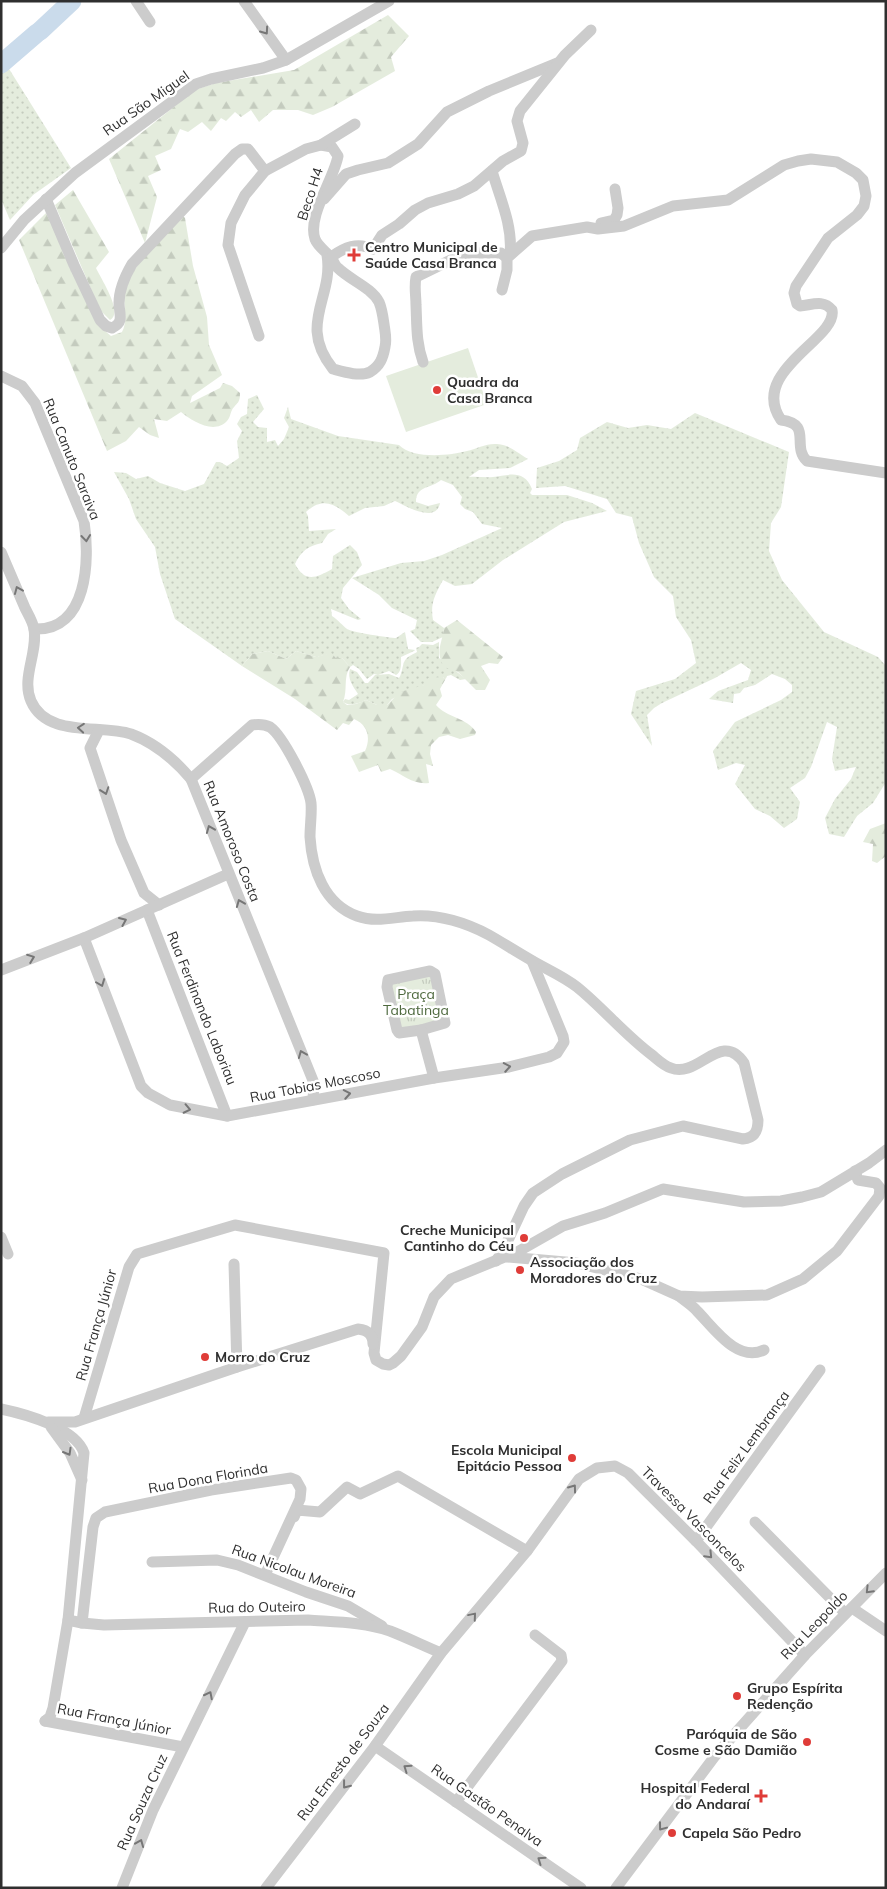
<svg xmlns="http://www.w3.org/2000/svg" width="887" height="1889" font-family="Mulish,sans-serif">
<defs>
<pattern id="grass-dots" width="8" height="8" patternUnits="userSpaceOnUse" patternTransform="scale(1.25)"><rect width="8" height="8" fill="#e4ecdd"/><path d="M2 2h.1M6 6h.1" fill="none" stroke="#c4cbbe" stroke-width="1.8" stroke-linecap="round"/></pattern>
<pattern id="forest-firs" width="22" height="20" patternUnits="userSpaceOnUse" patternTransform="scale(1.25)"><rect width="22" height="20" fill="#e4ecdd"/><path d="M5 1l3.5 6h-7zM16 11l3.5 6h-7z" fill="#c4cbbe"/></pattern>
<pattern id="park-tufts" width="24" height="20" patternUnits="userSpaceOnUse" patternTransform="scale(1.25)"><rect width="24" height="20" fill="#e4ecdd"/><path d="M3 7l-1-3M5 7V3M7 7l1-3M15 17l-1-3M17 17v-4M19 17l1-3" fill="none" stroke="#c4cbbe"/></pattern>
</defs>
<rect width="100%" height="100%" fill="#fff"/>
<g fill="url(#grass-dots)">
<path d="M1 56 71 168 33 195 10 220 1 199Z"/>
<path d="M257 395 264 409 253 422 258 427 267 428V442L275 440 278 446 284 439 289 427 284 418 288 407 291 419 338 436 399 445C412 459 449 456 467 451 476 449 487 443 497 444 510 445 516 452 528 459L510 468 479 470 469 477C477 476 485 478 493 477 509 475 524 469 532 489L530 493 532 495H567L592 503 607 511 564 522 503 560 472 584 455 586 443 580C435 595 430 603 433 620L444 628 443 637 432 642H421L410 631 415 629 417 620 392 608 379 595 352 578 401 563 424 561 442 555 502 528 482 524 473 512 465 509 460 504 462 497 453 485 441 480C431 489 416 485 416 502L428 506 440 503C436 524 406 506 395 501L384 506 365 508 349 516C334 503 322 497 306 512L308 516 309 531 336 529 328 534 322 543C308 546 301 551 295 564 305 583 316 578 332 569L333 556 350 545 357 552 362 565 343 588 341 598 349 609 361 619 358 620 331 609 332 616C338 620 343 626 347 629 351 632 390 638 396 638L405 632 408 649 415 650 414 651 401 657C401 663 402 672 396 675L389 671 378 675 374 674 367 679 359 669 353 665 350 667 342 658H336L330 654 316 657 296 651 286 659 268 651 252 654 242 666 175 619 160 574 155 547 136 519 129 499 114 472 126 473 136 479 148 476 160 483 185 491 204 484 216 462H220L227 466 239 458 237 441 242 431 237 424 241 417 247 414 248 399Z"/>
<path d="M695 413 789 452 781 507 771 523 769 551 782 580 824 632 878 657 886 666V782L873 803 857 816 844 837 829 834 825 818 835 799 851 779 856 767 835 771 832 759 837 727 827 722 811 767 805 778 790 788 800 802 797 819 784 828 770 816 755 809 735 784 745 765 736 763 718 770 713 751 735 722 781 700 792 692V685L785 679 772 674 755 685 744 688 740 693 734 694 733 703 709 699 718 691 748 680 751 670 741 663 715 678 662 703 654 708 647 715 652 746 631 714 636 691 675 679 696 663 691 640 676 617 673 596 654 577 639 543 632 517 616 513 607 499 565 486 536 488 537 468 559 461 577 450 580 438 607 422 628 428 647 425 671 429Z"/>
<path d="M439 642V658L466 679 460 680 451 675 447 676 445 680 443 677 392 699 387 705H377L366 700C359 703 350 707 343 702L345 699 349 700 358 694C353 686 347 679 350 669L357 672 365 683H368L375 675 389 674 399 678C403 672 402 663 406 659 408 656 414 654 417 652L416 648 419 647 422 644 433 645Z"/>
</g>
<g fill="url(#forest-firs)">
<path d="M388 15 409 36 391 57 395 71 332 107 313 115 298 110H273L259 122 251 110 241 117 235 112 226 121 221 118 211 131 202 122 188 132 180 129 171 149 155 156 161 170 148 176 157 197 145 243 109 159 195 90 216 83 294 70Z"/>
<path d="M73 190 109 252 96 268C101 279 124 313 110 320L100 310 55 205Z"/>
<path d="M46 213 104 330 111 336 122 332C129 319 122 304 125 290 130 266 166 235 183 216L185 218 193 266 207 317 209 345 222 375 192 396 190 403 220 388 223 383 232 386 240 393C240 404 237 402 232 410 230 414 230 418 227 421 214 435 192 421 181 412L167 421 154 419 159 438 150 435 139 427 126 441 107 451 19 240Z"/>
<path d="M457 620 503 657 498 664 489 663 481 666 490 680 485 690H476L458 672 444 667C435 651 442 644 444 628Z"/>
<path d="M268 651 286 659 296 651 316 657 331 653 336 658H342L350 667C343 677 348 690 343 702L347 705 356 704 366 700 377 705H387L400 692 424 685 428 678 443 677 445 680 440 689 442 696 436 705C447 718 466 717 476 732L475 735 460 739 448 735 439 737 431 745 430 754 433 766 426 764 429 783C413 785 404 775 390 769L381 772 378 765 359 772 351 756 365 751C371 738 368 725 354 719L349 725 343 723 337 730 295 699 242 666 252 654Z"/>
<path d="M886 823V856L877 863 872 861 873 844 863 842 870 829Z"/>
</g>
<path fill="url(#park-tufts)" d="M430 973 444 1022 402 1033 389 981Z"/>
<path fill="#e4ecdd" d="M468 348 487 404 406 432 386 376Z"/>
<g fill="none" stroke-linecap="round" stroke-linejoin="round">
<g stroke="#cadbeb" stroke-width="19">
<path d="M40 31 72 1"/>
<path d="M1 64 37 33"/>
</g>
<g stroke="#ccc" stroke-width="11">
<path d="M136 1 150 22"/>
<path d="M244 1 286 60"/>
<path d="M321 145 332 147 338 156C334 179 307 216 315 239 318 247 327 252 332 259 334 262 335 266 338 268 350 280 371 287 379 302 382 309 383 317 384 324 385 332 387 339 385 347 383 358 380 366 370 372 360 377 344 372 333 369 297 324 334 298 327 255"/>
<path d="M492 171C500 198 513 226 510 254"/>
<path d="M46 199 74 265 100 320 106 326 112 328C116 326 119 324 120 320 121 314 119 309 119 303 119 289 125 276 132 264L235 154 242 149H248L265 171"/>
<path d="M324 199 346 174 358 170 388 163 418 144 447 112 489 91 557 63"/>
<path d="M601 223 614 220 617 215 618 208 615 189"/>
<path d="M1 248 24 220 75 173 196 84 211 79 263 68 286 60 389 1"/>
<path d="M331 257C345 247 357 242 373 249L382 235 399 224 415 210 428 203 458 194 474 186 503 161 521 151 523 143 517 121 520 111 565 55 591 30"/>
<path d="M502 290 507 270V258L532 236 587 227 598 229 624 226 673 206 728 200 784 165 798 161 811 159 837 162 856 173 863 180 866 196 864 206 857 215 828 238 796 286 794 293 797 304 800 306C812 305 823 299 832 310 838 339 748 371 781 420 813 424 791 446 807 461L886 473"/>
<path d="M259 336 228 245 231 223 245 195 265 171 306 149 321 145 355 124"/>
<path d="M423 362C416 342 417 326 416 305 416 295 414 287 416 277L459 256 472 253H501L507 258"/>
<path d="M1 376 22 386 35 403 84 521C90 559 88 632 34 629"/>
<path d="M1 552C9 571 17 589 25 608 28 614 33 622 34 629 38 653 21 678 31 701 47 738 100 724 131 734 155 743 175 760 191 779L314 1083 313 1100"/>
<path d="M99 730 90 748 121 840 144 893 159 905"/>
<path d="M191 779 252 725C258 724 264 724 270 727 283 736 309 787 311 803 312 814 310 825 310 837 312 869 324 904 357 916 376 923 394 917 413 916 439 914 467 923 489 935 503 943 517 952 531 960 546 969 563 976 577 987 603 1008 625 1035 652 1055 658 1060 664 1066 671 1068 698 1079 721 1029 744 1063L758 1120C758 1131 755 1138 743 1139L683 1126 630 1140 562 1174 533 1193 524 1206 503 1251 496 1261"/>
<path d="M147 910 227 1116"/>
<path d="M84 938 141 1086 148 1093 170 1105 227 1116 434 1078 509 1067 549 1057 557 1053 564 1042 563 1036 532 961"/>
<path d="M1 970 84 938 228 874"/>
<path d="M430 971 435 974 445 1023 421 1030 399 1033 397 1030 387 987 388 980Z"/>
<path d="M421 1030 434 1078"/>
<path d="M1 1237 8 1254"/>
<path d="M507 1257 577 1263 641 1279 679 1296 702 1297 767 1295 803 1279 837 1251 879 1196 880 1188 876 1183 858 1180 855 1171"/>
<path d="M234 1264 237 1367"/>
<path d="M679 1296C685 1301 692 1305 697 1311 714 1328 737 1363 764 1350"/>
<path d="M1 1409C25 1414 76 1428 84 1453L68 1620 53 1708 50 1717 45 1721"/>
<path d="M84 1418 129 1267 137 1254 235 1225 384 1253 374 1353 376 1360 383 1364 389 1365 393 1363 401 1356 422 1327 434 1297 451 1279 519 1251 563 1226 605 1213 663 1189 744 1202 781 1201 802 1197 821 1192 869 1163 886 1150"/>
<path d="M48 1422H75L237 1367 358 1329C367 1330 373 1334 373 1344"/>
<path d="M51 1427 70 1453 82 1480"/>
<path d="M294 1517 297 1510 320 1512 347 1487 360 1494 398 1476 527 1551"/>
<path d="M755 1522 845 1613"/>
<path d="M696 1541 820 1370"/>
<path d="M152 1562 217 1560 238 1565 306 1592 348 1606 382 1626"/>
<path d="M852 1608 886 1631"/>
<path d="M68 1620 82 1623 104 1625 308 1620C335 1622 364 1622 390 1631 408 1638 424 1646 441 1653"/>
<path d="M82 1623 93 1527 96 1518 105 1512 211 1490 291 1478 296 1480 301 1489 300 1499 265 1575"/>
<path d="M45 1721 183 1747"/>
<path d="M375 1746 581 1888"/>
<path d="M456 1802 562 1661 561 1655 535 1635"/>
<path d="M122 1888 153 1810 245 1622"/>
<path d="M266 1888 375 1746 441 1653 527 1551 579 1479 597 1468 615 1466 628 1473 696 1541 805 1655"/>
<path d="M616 1888 715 1756 805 1655 886 1573"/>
</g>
</g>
<defs><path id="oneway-chevron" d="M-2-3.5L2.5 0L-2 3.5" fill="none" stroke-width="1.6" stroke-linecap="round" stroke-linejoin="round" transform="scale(1.25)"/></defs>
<g stroke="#767676">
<use href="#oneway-chevron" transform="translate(265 31) rotate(55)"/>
<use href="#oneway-chevron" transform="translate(86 538) rotate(84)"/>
<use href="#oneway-chevron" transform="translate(18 590) rotate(-113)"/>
<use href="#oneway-chevron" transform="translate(81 728) rotate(-175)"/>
<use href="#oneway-chevron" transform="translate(105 791) rotate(71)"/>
<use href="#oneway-chevron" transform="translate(210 829) rotate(-112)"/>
<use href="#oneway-chevron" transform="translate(240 903) rotate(-112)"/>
<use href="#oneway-chevron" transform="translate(123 921) rotate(-23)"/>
<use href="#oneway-chevron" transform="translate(31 958) rotate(-21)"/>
<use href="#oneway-chevron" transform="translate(101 983) rotate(69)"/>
<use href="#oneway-chevron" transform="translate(302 1054) rotate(-112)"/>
<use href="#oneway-chevron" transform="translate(507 1067) rotate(-10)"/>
<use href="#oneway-chevron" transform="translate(347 1094) rotate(-10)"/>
<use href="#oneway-chevron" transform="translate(187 1109) rotate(12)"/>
<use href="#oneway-chevron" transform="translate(68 1452) rotate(60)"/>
<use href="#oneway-chevron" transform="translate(573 1488) rotate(-54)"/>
<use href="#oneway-chevron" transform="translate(709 1555) rotate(46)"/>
<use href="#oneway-chevron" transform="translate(869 1590) rotate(134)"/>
<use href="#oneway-chevron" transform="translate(473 1616) rotate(-50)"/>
<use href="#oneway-chevron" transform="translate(209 1695) rotate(-63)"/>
<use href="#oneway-chevron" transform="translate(407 1768) rotate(-145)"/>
<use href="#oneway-chevron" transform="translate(346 1785) rotate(128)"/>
<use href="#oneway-chevron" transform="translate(662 1827) rotate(127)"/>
<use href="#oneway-chevron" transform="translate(140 1843) rotate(-68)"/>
<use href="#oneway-chevron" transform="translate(541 1860) rotate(-145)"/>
</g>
<g fill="#df3c38" stroke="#fff" stroke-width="2">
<path d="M351.5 247.5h5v5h5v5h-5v5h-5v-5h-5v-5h5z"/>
<circle cx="437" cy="390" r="5"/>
<circle cx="524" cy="1238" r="5"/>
<circle cx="520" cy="1270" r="5"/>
<circle cx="205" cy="1357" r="5"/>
<circle cx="572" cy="1458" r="5"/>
<circle cx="737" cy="1696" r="5"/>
<circle cx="807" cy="1742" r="5"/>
<path d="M758.5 1788.5h5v5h5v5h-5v5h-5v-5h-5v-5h5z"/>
<circle cx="672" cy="1833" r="5"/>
</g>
<g text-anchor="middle" stroke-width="5" stroke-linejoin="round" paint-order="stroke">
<g font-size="14" fill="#2f2f2f" stroke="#fff">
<text transform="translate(146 103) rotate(-35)" y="5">Rua São Miguel</text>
<text transform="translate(310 194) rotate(-72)" y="5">Beco H4</text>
<text transform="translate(72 459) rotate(68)" y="5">Rua Canuto Saraiva</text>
<text transform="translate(232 841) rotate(68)" y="5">Rua Amoroso Costa</text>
<text transform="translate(202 1008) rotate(68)" y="5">Rua Ferdinando Laboriau</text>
<text transform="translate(315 1085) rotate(-11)" y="5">Rua Tobias Moscoso</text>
<text transform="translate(96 1325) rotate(-74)" y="5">Rua França Júnior</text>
<text transform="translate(746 1447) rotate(-54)" y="5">Rua Feliz Lembrança</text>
<text transform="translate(208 1478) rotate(-10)" y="5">Rua Dona Florinda</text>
<text transform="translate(694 1519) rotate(45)" y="5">Travessa Vasconcelos</text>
<text transform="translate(294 1571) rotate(20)" y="5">Rua Nicolau Moreira</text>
<text transform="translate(257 1607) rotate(-1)" y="5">Rua do Outeiro</text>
<text transform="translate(814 1625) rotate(-46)" y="5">Rua Leopoldo</text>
<text transform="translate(114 1719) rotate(11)" y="5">Rua França Júnior</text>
<text transform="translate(343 1762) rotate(-53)" y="5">Rua Ernesto de Souza</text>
<text transform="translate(142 1802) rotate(-66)" y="5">Rua Souza Cruz</text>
<text transform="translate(487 1805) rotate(35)" y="5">Rua Gastão Penalva</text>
</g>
<g font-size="14" font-weight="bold" fill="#2f2f2f" stroke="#fff" text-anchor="start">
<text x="365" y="252">Centro Municipal de<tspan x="365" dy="16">Saúde Casa Branca</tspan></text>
<text x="447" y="387">Quadra da<tspan x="447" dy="16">Casa Branca</tspan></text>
<text x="514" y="1235" text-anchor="end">Creche Municipal<tspan x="514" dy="16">Cantinho do Céu</tspan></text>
<text x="530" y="1267">Associação dos<tspan x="530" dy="16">Moradores do Cruz</tspan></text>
<text x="215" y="1362">Morro do Cruz</text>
<text x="562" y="1455" text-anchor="end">Escola Municipal<tspan x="562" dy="16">Epitácio Pessoa</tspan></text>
<text x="747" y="1693">Grupo Espírita<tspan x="747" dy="16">Redenção</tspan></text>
<text x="797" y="1739" text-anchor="end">Paróquia de São<tspan x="797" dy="16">Cosme e São Damião</tspan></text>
<text x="750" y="1793" text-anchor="end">Hospital Federal<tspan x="750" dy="16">do Andaraí</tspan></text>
<text x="682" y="1838">Capela São Pedro</text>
</g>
<g font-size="14" fill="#4e693e" stroke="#fff">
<text x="416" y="999">Praça<tspan x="416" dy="16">Tabatinga</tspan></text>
</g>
</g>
<rect width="887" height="1889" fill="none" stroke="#2f2f2f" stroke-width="5"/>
</svg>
